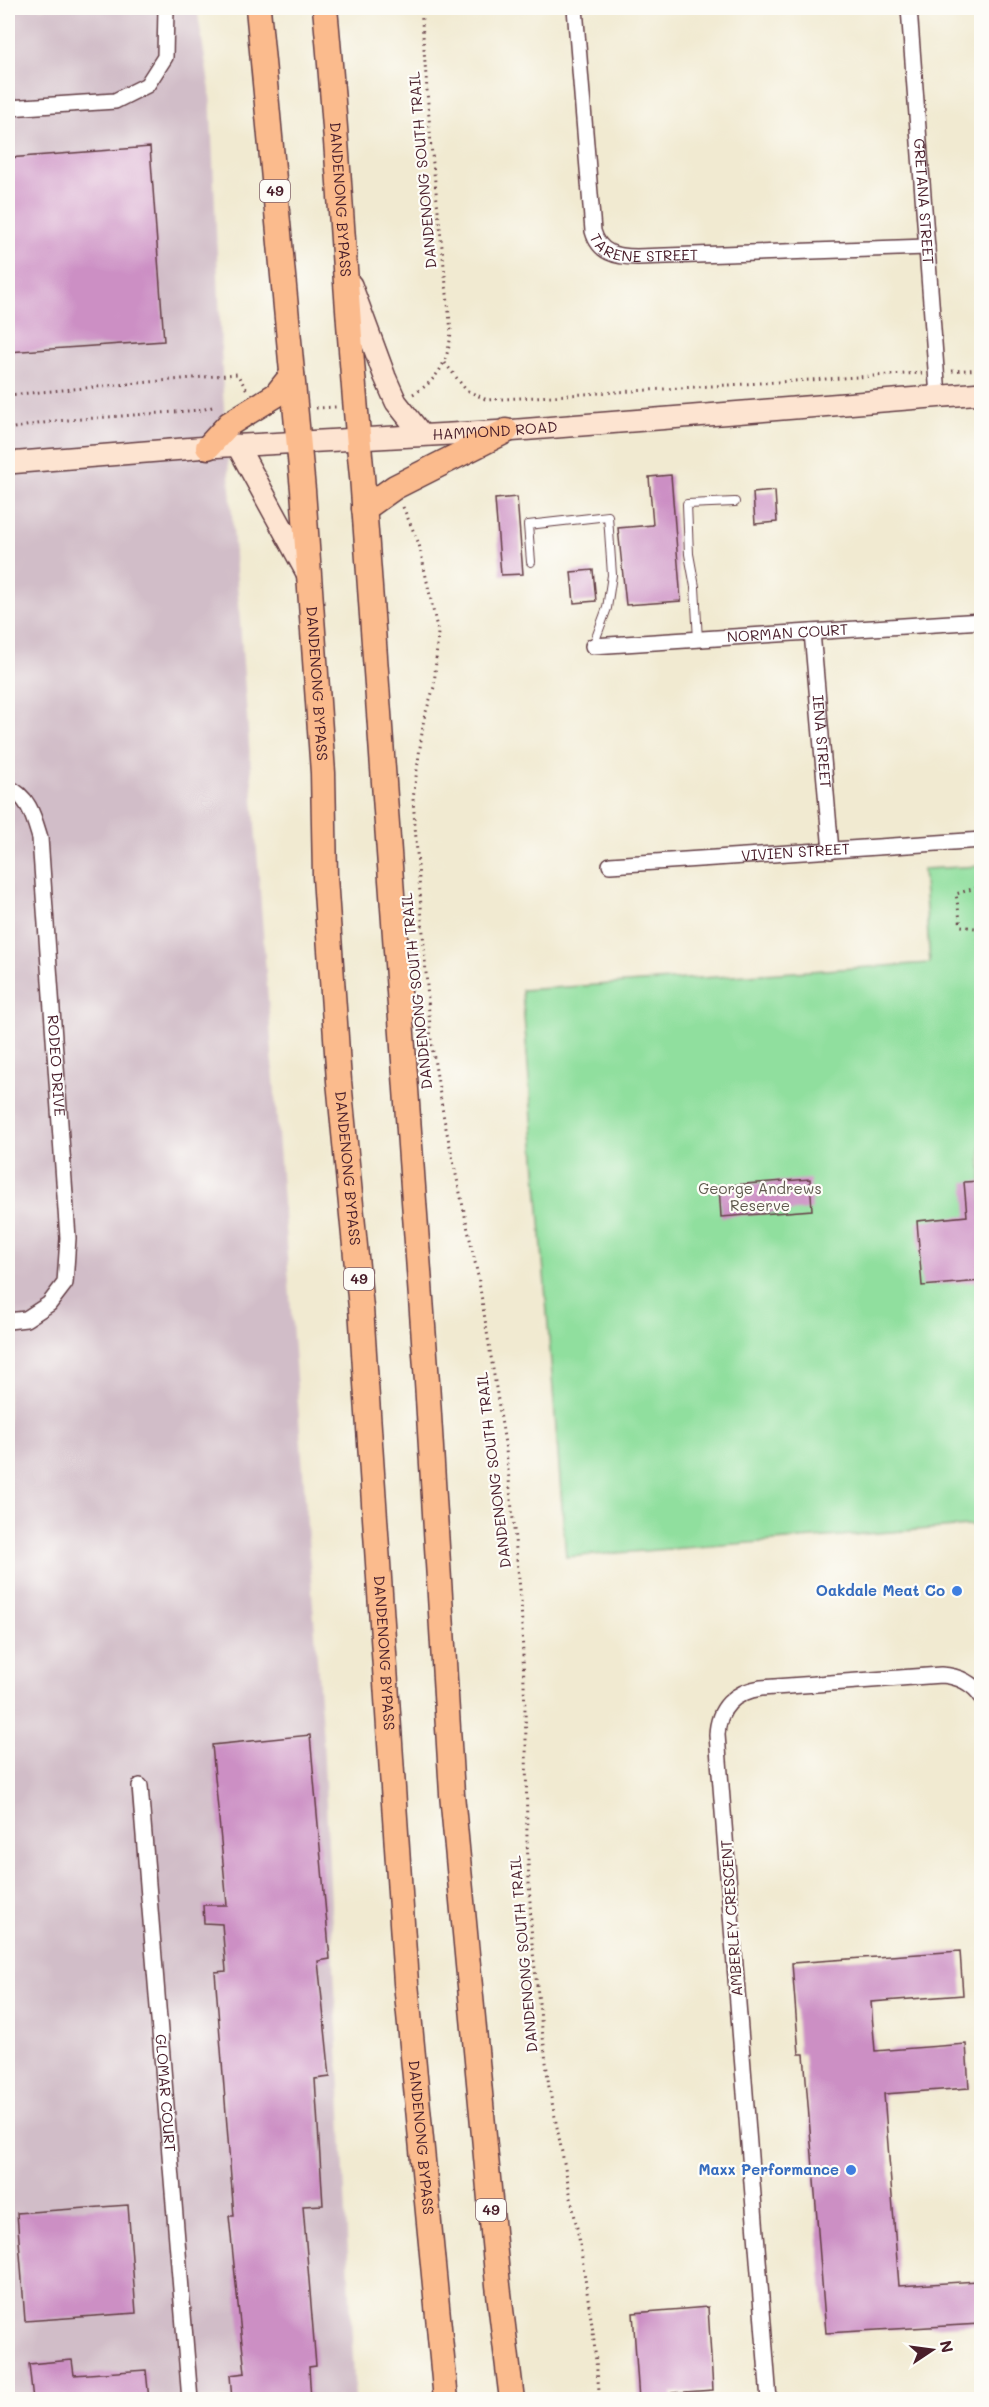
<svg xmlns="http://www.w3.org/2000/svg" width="989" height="2407" font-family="Mali,sans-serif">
<rect width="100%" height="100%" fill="#fdfcf7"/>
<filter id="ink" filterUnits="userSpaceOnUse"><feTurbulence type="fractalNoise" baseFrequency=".0167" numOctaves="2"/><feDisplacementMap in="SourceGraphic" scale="12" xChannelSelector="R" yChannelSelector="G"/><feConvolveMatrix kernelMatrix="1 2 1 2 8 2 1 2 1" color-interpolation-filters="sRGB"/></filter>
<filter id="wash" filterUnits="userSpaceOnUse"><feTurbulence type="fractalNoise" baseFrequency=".008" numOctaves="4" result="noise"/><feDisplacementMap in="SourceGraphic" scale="24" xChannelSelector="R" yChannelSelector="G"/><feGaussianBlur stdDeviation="1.35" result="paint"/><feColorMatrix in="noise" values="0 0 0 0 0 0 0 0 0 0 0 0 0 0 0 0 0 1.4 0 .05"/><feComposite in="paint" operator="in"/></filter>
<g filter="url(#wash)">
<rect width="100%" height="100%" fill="#f1ead1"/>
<path fill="#d1bdc8" d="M8 8H197L210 90 223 393 323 1740 355 2399 8 2400Z"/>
<path fill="#90df9e" stroke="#6d7f64" stroke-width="1.5" d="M981 866V1525L566 1557 522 990 930 963 923 869Z"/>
<g id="blocks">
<g fill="#cc8fc4">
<path d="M150 147 164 341 8 352V158Z"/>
<path d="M671 475 681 601 626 605 618 528 653 525 649 477Z"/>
<path d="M775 491 777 522 755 524 753 493Z"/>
<path d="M517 497 523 574 501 575 495 499Z"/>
<path d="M593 570 596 601 574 603 571 572Z"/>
<path d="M810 1179 812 1210 721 1217 719 1186Z"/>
<path d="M981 1181V1281L922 1286 917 1221 967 1216 964 1182Z"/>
<path d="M310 1735 330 1959 318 1961 330 2077 315 2079 323 2205 303 2206 316 2366 309 2367 311 2400H232L230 2375 245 2373 229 2216H234L215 1972 226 1971 222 1924 204 1923 203 1905H227L212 1745Z"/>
<path d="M960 1951 963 1995 871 2002 875 2051 966 2044 969 2088 884 2094 899 2286 977 2281 980 2324 826 2333 804 2054H799L792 1963Z"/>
<path d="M128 2205 136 2313 25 2321 17 2213Z"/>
<path d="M708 2307 713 2390 672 2393 673 2400H639L633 2313Z"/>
<path d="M72 2360 74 2375 146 2370 149 2400H33L29 2364Z"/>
</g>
</g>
</g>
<g filter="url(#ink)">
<use href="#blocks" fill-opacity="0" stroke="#633d44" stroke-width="1.5"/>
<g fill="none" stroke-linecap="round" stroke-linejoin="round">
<g stroke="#633d44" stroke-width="10">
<g id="service">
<path d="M531 562 528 525 608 516 612 575 607 608 593 646"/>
<path d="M698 640 695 587 689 554 687 504 735 502"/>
</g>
</g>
<g stroke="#633d44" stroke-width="18">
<g id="minor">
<path id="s1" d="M575 8 593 231C599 253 616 257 637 257L927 247"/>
<path id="s2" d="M909 8 938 396"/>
<path d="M8 108 115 101 147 85 165 57 166 8"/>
<path id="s3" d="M812 632 831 851"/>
<path id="s4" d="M593 646 982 621"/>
<path id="s5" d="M8 788C29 796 34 818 40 838L68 1238 65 1283 49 1304 26 1319 8 1321"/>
<path id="s6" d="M610 865 982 840"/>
<path id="s7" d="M140 1786 190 2400"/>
<path d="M769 2400 717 1735C718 1708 734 1692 761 1688L941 1675C958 1676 972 1682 982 1697"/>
</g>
</g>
<g stroke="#633d44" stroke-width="24">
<g id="secondary">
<path d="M351 285 385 377 396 402 422 435"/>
<path d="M237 445 308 575"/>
<path id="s8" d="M8 463 208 447 506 431 982 393"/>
</g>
</g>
<g stroke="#633d44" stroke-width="27">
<g id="trunk">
<path id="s9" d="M258 8 303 490 323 773 325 877 339 1081 361 1308 406 1983 446 2400"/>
<path id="s10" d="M325 8C340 163 346 320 362 476L427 1382 452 1794 498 2285 512 2400"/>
<path d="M208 447 229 424 276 395 292 375"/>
<path d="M364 509 395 487 506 431"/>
</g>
</g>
<g stroke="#633d44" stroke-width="3" stroke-dasharray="1.5 4.5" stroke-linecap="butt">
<path d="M445 363 466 390 487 400 922 373"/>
<path d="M952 371 982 369"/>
<path d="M413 394C439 380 449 359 451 331L431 145 421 8"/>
<path d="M8 395 237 374 247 390"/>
<path d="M316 408 336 407"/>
<path d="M8 429 55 421 201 410 216 406"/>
<path d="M403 507 419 544 438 633 434 687 424 718 413 799 431 1040 444 1119 478 1276 506 1450 521 1599 526 1739 527 1840 532 1944 549 2087 579 2238 593 2332 600 2400"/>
<path d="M982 886 956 894 961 926 982 929"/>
</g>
<use href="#service" stroke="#fff" stroke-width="8"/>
<use href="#minor" stroke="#fff" stroke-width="15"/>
<use href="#secondary" stroke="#fde4d1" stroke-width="21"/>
<use href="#trunk" stroke="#fbbb8d" stroke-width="24"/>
</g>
</g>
<g fill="#3f7fe0" stroke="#fdfcf7" stroke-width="2">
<circle cx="957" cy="1591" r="6"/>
<circle cx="851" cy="2170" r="6"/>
</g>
<g text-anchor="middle" stroke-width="4.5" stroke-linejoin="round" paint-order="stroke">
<g fill="#fdfcf7" stroke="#806168" stroke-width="1.5">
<rect x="260" y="180" width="30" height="22" rx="4.5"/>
<rect x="344" y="1268" width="30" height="22" rx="4.5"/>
<rect x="476" y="2199" width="30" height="22" rx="4.5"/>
</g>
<g font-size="14" font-weight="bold" fill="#4a1f2b">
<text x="275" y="196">49</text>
<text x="359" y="1284">49</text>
<text x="491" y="2215">49</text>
</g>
<g font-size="15" fill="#4a1f2b" stroke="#fdfcf7">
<text transform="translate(423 170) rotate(-95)" y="5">DANDENONG SOUTH TRAIL</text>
<text dy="5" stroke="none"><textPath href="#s10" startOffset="192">DANDENONG BYPASS</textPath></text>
<text dy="5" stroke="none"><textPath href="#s2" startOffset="194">GRETANA STREET</textPath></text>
<text dy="5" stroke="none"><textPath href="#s1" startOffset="284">TARENE STREET</textPath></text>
<text dy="5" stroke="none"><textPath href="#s8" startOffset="488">HAMMOND ROAD</textPath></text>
<text dy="5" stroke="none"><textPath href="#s4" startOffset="195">NORMAN COURT</textPath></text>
<text dy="5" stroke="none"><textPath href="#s9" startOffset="678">DANDENONG BYPASS</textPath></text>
<text dy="5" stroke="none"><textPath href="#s3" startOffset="110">IENA STREET</textPath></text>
<text dy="5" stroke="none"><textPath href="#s6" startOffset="186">VIVIEN STREET</textPath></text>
<text transform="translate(417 991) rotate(-96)" y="5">DANDENONG SOUTH TRAIL</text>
<text dy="5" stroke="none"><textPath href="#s5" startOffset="290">RODEO DRIVE</textPath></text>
<text dy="5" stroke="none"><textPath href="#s9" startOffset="1164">DANDENONG BYPASS</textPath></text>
<text transform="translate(494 1470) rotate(-97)" y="5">DANDENONG SOUTH TRAIL</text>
<text dy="5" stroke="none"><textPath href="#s9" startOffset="1650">DANDENONG BYPASS</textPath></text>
<text transform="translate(732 1918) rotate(-94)" y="5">AMBERLEY CRESCENT</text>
<text transform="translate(524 1954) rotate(-95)" y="5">DANDENONG SOUTH TRAIL</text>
<text dy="5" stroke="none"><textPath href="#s7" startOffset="308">GLOMAR COURT</textPath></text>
<text dy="5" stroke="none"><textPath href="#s9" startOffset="2136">DANDENONG BYPASS</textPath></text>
</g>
<g font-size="15" fill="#5f594e" stroke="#fdfcf7">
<text x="760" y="1194">George Andrews<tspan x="760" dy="17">Reserve</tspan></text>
</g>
<g font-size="15" font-weight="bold" fill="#366cbe" stroke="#fdfcf7" text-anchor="end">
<text x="945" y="1596">Oakdale Meat Co</text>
<text x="839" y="2175">Maxx Performance</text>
</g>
</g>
<rect width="989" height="2407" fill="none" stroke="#fdfcf7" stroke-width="30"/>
<g transform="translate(932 2350) rotate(77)" stroke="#fdfcf7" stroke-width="4.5" paint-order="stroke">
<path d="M0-4.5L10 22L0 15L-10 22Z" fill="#4a1f2b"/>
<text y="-9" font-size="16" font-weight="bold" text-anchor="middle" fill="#4a1f2b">N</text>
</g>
</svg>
